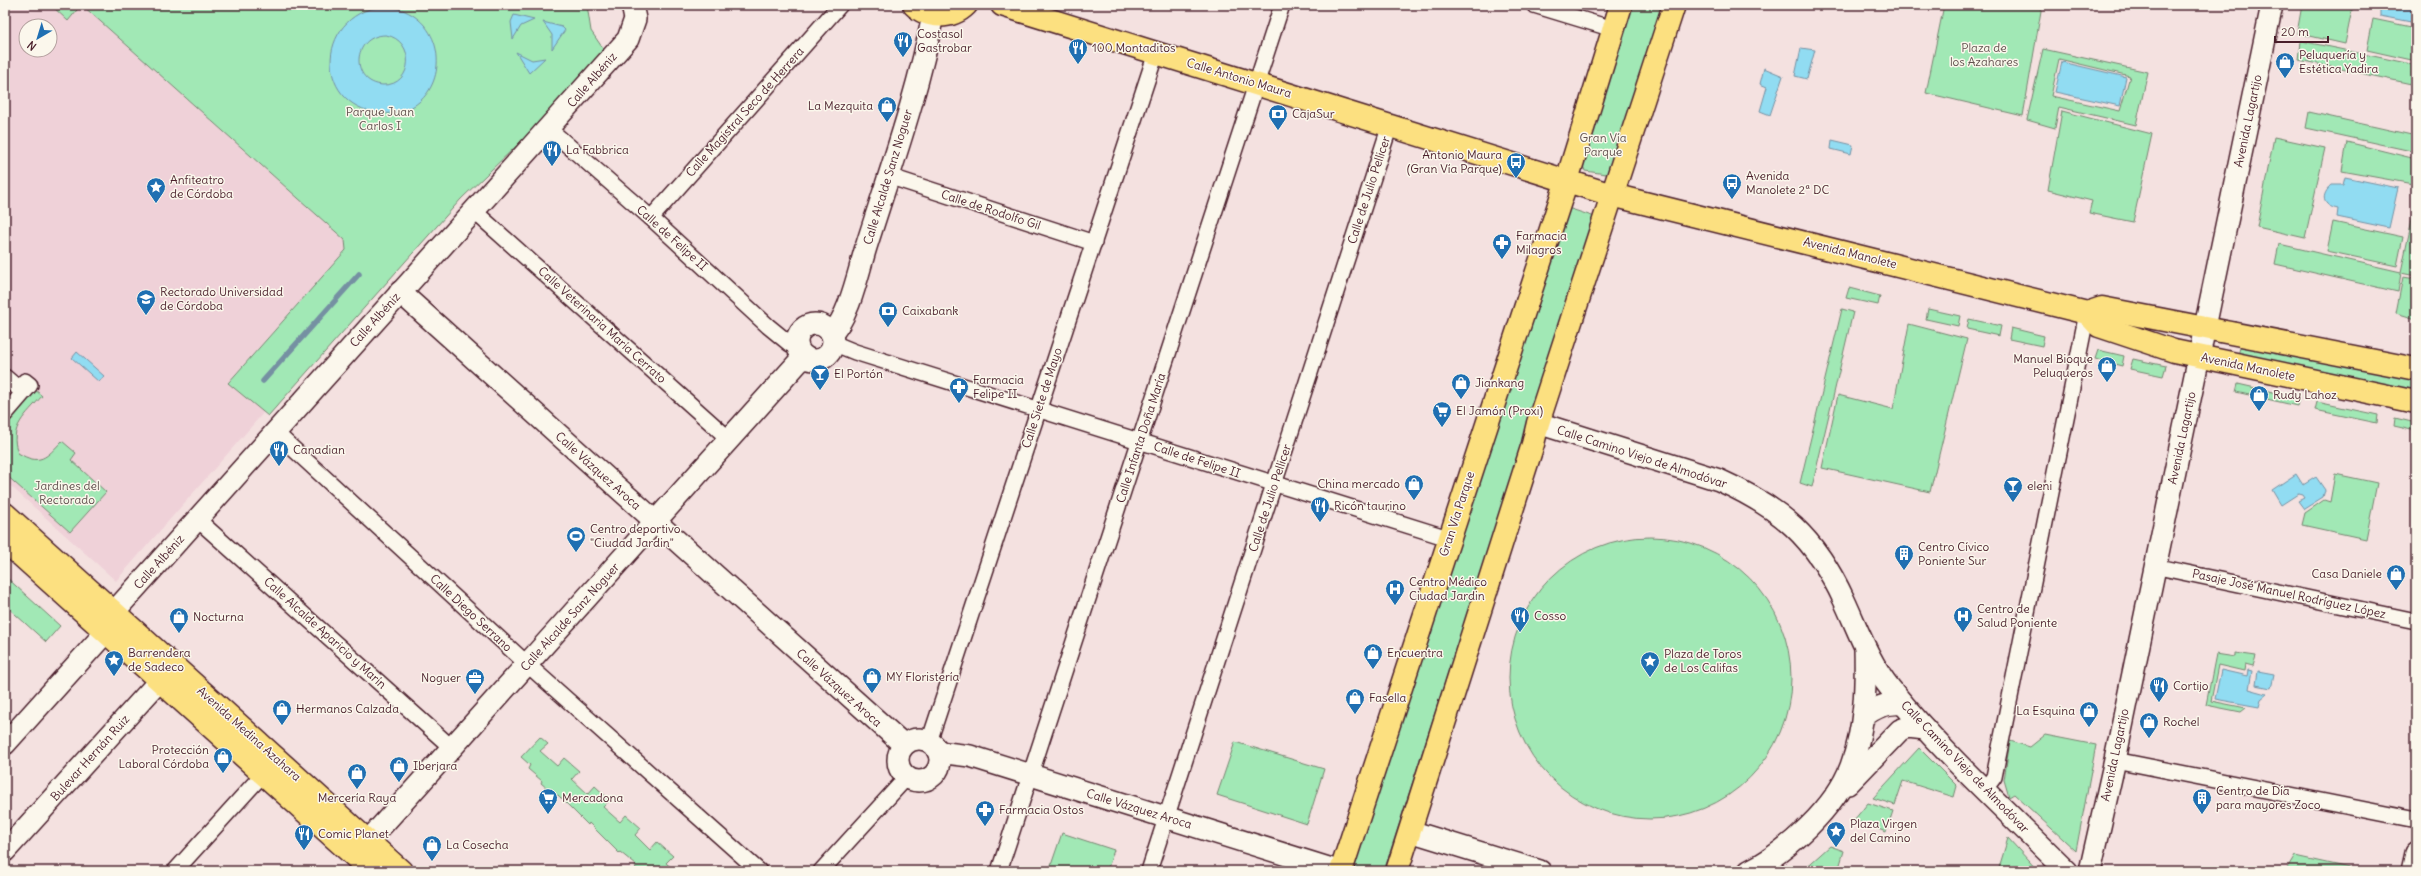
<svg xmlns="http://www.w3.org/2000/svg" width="2421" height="876" font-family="Delius,sans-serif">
<rect width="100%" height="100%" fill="#f4e1e0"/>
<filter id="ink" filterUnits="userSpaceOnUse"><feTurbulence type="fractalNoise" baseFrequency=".025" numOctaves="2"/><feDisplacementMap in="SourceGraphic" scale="8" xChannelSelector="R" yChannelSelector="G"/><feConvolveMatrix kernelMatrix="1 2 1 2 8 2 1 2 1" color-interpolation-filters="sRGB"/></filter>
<g filter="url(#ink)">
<path fill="#efd1d8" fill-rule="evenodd" d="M15 5H51L68 21 82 5 345 240 346 250 228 382 264 412 116 581 5 481V16ZM26 26H50V50H26Z"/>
<g fill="#a1e8b5" stroke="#768470" fill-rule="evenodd">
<path d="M51 5H81L68 21Z"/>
<path d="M82 5H587L591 31 604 50 541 122 461 199 268 416 228 383 346 250 345 240Z"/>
<path d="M1632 5H1664L1611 170 1606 174 1585 171 1582 163Z"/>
<path d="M1944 5H2042L2023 116 1926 93Z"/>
<path d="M2302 5H2353L2345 44 2297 33Z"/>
<path d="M2373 19 2416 28V61L2367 50Z"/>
<path d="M2301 41 2416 65V85L2299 60Z"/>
<path d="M2043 49 2148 72 2136 125 2059 107 2055 128 2027 120ZM2059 59 2130 76 2120 111 2051 96Z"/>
<path d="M2062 111 2152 134 2133 222 2089 213 2092 201 2048 190Z"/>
<path d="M2309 112 2416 136V152L2306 128Z"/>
<path d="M2274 137 2325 148 2305 238 2257 227Z"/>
<path d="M2347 142 2416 159 2413 184 2342 171Z"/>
<path d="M2416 200V276L2401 273 2398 292 2275 264 2279 244 2401 272Z"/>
<path d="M1565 207 1595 217 1384 871H1353Z"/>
<path d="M2333 222 2403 237 2397 266 2327 251Z"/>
<path d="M2403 277 2416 279V319L2396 313Z"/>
<path d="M1849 288 1880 296 1878 305 1846 298Z"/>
<path d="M1842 309 1853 312 1812 487 1800 483Z"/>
<path d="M1928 309 1960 316 1958 326 1926 319Z"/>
<path d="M1969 319 2001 326 1999 336 1967 329Z"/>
<path d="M1909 324 1967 339 1930 492 1822 468 1838 395 1893 409Z"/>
<path d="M2011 328 2044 336 2042 346 2009 339Z"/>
<path d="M2241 344 2416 380V392L2238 355Z"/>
<path d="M2098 350 2124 356 2122 366 2095 359Z"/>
<path d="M2133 359 2166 366 2163 376 2130 369Z"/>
<path d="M2238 384 2299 398 2297 406 2236 392Z"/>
<path d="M30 385 42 396C26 415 8 427 18 453 40 466 46 458 62 441L76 453 71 460 106 492 70 532 5 474V414Z"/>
<path d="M2317 402 2378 415 2377 423 2315 410Z"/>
<path d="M2395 418 2416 423V431L2394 426Z"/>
<path d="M2335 474 2377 483 2366 539 2302 525 2305 513 2324 500 2330 502Z"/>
<circle cx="1650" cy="678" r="141"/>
<path d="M5 576 60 626 46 642 5 605Z"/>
<path d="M2235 653 2256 656 2253 666 2245 664 2244 671 2218 665 2211 701 2246 708 2241 712 2206 705 2216 654 2235 657Z"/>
<path d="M2045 735 2096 745 2076 851 2014 794 2009 797 2004 780 2010 741 2030 747Z"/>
<path d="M540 737 548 744 540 751 557 766 564 758 579 771 572 779 588 794 595 786 610 800 603 807 620 822 626 815 641 828 635 835 650 850 657 842 673 856 666 863 675 871H639L635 867 636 865 620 852 619 853 589 823 588 825 558 795 556 796 541 783 542 781 528 769 530 765 521 757Z"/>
<path d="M1235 742 1324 769 1307 824 1217 795Z"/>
<path d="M1919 748 1957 786 1954 797 1903 781 1895 805 1873 798Z"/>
<path d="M1868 803 1893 811 1886 832 1854 820Z"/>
<path d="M1062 833 1114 850 1107 871H1049Z"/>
<path d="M2008 838 2038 871H1998Z"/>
<path d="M1830 846 1844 851 1838 871H1802Z"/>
<path d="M2295 856 2358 870 2286 871Z"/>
</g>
<g fill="#91dcf2" stroke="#7590a2" fill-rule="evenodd">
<path d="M2371 5H2416V23L2380 16V8Z"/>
<path d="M388 6C461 18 448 120 380 113 311 106 316 9 388 6ZM386 35C416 40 414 86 383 85 350 83 351 35 386 35Z"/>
<path d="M514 15 534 20 521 26 513 39 511 22Z"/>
<path d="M543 22 562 27 565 30 552 49V35Z"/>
<path d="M1801 48 1815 50 1807 79 1795 76Z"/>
<path d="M516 52 532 60 545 58 529 73Z"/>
<path d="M2062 62 2126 77 2120 106 2055 92Z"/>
<path d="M1764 68 1783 76 1770 115 1760 111 1767 87 1760 84Z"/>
<path d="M1832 140 1853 145 1851 154 1831 149Z"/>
<path d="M2345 177 2398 188 2389 228 2337 217 2338 209C2322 206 2320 195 2332 185H2343Z"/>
<path d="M77 352 104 376 99 382 72 358Z"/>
<path d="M2296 474 2303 485 2316 477 2325 490 2323 497 2304 509 2298 501 2304 498 2302 495 2298 494 2281 505 2272 490Z"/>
<path d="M2221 670 2247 676 2248 670 2252 671 2249 689 2267 694 2261 699 2259 707 2215 699Z"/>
<path d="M2258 671 2274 674 2271 688 2256 685Z"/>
</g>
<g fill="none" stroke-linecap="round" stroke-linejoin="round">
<path stroke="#7590a2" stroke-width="5.5" d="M263 381 359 274"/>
<g stroke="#4a1f2b" stroke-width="18">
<g id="street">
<path d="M1534 5 1613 29"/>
<path d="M548 128 651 218 768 326 790 344 798 345"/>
<path d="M888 176 1094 243"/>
<path d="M474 211 729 439"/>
<path d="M651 218 840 5"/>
<path d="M833 343 855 352 1448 538"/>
<path d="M5 377 19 389 25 381 30 385 5 414"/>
<path d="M275 432 527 664 759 871"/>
<path d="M197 519 452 748"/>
<path d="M2163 568 2416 621"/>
<path d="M929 742 1156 53"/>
<path d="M2115 760 2416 820"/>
<path d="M1985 789 1994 777 2087 313"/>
<path d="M175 871 263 774"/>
<path d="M821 871 906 778"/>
<path d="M999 871 1282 5"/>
<path d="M1149 871 1390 125"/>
</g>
</g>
<g stroke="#4a1f2b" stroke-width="24">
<g id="secondary">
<path d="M400 292 904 745"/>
<circle cx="815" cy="342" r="18"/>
<path d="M831 334C850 317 859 268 867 244 891 168 918 93 933 15"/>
<path d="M1538 423 1719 480C1781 508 1815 537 1844 600 1858 630 1869 662 1890 688 1943 754 2007 811 2067 871"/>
<path d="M1863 717C1875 707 1887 702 1903 704"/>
<circle cx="919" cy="760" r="21"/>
<path d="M5 744 105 633 114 612 628 39 635 19 632 5"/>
<path d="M938 752 970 756 1338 871"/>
<path d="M1848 784 1900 730 1908 727 1925 729"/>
<path d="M1410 831 1540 871"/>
<path d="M368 841 804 356"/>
<path d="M5 851 171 668"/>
<path d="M1749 871C1787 852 1836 807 1851 766 1865 728 1866 687 1865 648"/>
<path d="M2090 871 2115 760 2272 5"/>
<path d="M2412 871 2416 853"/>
</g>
</g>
<g stroke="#4a1f2b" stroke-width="25">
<g id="primary">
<path d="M914 5C928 19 952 19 966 5"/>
<path d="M1002 5 1612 195 2087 313 2099 326 2174 351 2416 402"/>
<path d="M2087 313 2102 308 2416 369"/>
<path d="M5 514 401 871"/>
<path d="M5 541 371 871"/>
<path d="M1341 871 1567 180 1621 5"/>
<path d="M1397 871 1533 444 1538 423 1674 5"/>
</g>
</g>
<use href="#street" stroke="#fbf7ec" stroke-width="15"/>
<use href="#secondary" stroke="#fbf7ec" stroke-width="21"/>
<use href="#primary" stroke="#fce080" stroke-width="22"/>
</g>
</g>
<defs>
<g id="restaurant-pin" transform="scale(1)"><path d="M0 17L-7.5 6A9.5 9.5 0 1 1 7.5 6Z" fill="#1f6fb2" stroke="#fbf7ec"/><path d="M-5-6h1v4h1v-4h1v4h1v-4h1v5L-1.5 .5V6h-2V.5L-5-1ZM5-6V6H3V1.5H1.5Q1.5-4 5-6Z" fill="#fff"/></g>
<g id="shop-pin" transform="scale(1)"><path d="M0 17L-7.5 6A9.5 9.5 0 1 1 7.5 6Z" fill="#1f6fb2" stroke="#fbf7ec"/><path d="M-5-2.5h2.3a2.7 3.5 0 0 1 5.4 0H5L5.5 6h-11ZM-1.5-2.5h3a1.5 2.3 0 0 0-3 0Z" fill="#fff"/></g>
<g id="bank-pin" transform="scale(1)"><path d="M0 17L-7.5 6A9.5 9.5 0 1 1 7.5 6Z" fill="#1f6fb2" stroke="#fbf7ec"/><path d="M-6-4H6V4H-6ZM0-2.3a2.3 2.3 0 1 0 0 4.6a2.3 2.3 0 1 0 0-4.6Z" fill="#fff"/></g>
<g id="bus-pin" transform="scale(1)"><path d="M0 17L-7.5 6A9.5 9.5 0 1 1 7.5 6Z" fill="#1f6fb2" stroke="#fbf7ec"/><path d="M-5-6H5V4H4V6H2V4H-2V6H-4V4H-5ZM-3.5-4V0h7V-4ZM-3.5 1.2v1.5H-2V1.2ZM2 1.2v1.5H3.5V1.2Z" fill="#fff"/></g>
<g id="sight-pin" transform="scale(1)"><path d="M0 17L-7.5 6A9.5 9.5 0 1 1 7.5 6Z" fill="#1f6fb2" stroke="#fbf7ec"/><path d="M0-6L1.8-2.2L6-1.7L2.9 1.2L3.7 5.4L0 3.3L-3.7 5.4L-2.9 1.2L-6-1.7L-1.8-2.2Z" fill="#fff"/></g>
<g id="pharmacy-pin" transform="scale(1)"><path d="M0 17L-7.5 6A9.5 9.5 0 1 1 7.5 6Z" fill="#1f6fb2" stroke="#fbf7ec"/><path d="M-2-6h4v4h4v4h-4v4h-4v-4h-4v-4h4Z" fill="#fff"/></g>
<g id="university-pin" transform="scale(1)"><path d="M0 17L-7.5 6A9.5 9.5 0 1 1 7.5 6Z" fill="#1f6fb2" stroke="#fbf7ec"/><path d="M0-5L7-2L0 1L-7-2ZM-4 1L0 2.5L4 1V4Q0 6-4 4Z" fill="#fff"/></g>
<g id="bar-pin" transform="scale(1)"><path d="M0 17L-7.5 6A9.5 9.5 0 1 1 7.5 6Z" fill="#1f6fb2" stroke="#fbf7ec"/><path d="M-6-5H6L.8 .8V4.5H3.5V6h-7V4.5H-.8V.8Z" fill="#fff"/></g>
<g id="supermarket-pin" transform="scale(1)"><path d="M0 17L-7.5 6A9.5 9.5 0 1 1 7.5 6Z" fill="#1f6fb2" stroke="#fbf7ec"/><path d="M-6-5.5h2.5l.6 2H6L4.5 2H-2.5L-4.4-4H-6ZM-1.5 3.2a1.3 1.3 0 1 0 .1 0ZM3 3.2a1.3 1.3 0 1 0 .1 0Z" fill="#fff"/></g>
<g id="stadium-pin" transform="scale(1)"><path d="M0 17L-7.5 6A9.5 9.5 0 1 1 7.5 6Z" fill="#1f6fb2" stroke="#fbf7ec"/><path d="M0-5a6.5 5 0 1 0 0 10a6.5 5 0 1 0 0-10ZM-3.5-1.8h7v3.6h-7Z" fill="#fff"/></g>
<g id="building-pin" transform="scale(1)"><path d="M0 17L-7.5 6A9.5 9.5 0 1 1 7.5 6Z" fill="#1f6fb2" stroke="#fbf7ec"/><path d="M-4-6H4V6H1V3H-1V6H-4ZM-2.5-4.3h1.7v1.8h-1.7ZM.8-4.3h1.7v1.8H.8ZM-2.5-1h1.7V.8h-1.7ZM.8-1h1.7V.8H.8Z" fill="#fff"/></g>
<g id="hospital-pin" transform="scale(1)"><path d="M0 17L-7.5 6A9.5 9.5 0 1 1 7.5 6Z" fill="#1f6fb2" stroke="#fbf7ec"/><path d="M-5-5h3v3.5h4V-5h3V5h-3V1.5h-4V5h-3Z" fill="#fff"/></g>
<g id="office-pin" transform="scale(1)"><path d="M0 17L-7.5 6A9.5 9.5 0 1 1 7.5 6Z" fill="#1f6fb2" stroke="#fbf7ec"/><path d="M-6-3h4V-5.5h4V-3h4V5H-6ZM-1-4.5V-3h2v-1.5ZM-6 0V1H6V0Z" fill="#fff"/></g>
</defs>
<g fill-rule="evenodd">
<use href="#restaurant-pin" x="903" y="41"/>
<use href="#restaurant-pin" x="1078" y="48"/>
<use href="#shop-pin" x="2285" y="62"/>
<use href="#shop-pin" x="887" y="106"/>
<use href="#bank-pin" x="1278" y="114"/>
<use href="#restaurant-pin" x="552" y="150"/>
<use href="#bus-pin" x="1516" y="162"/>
<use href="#bus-pin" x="1732" y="183"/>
<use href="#sight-pin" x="156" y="187"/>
<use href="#pharmacy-pin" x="1502" y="243"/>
<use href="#university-pin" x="146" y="299"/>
<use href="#bank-pin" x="888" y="311"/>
<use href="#shop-pin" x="2107" y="366"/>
<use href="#bar-pin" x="820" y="374"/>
<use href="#shop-pin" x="1461" y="383"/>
<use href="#pharmacy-pin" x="959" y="387"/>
<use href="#shop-pin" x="2259" y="395"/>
<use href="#supermarket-pin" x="1442" y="411"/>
<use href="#restaurant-pin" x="279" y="450"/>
<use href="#shop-pin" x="1414" y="484"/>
<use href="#bar-pin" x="2013" y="486"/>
<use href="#restaurant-pin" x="1320" y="506"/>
<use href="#stadium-pin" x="576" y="536"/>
<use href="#building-pin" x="1904" y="554"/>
<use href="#shop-pin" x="2396" y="574"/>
<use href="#hospital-pin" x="1395" y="589"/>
<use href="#restaurant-pin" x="1520" y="616"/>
<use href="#hospital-pin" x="1963" y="616"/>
<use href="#shop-pin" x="179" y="617"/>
<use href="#shop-pin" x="1373" y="653"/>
<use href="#sight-pin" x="114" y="660"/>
<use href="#sight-pin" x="1650" y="661"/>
<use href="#shop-pin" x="872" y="677"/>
<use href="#office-pin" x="475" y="678"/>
<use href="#restaurant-pin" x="2159" y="686"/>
<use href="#shop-pin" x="1355" y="698"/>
<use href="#shop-pin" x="282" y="709"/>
<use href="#shop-pin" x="2089" y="711"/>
<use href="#shop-pin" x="2149" y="722"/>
<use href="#shop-pin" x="223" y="757"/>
<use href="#shop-pin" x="399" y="766"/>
<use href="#shop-pin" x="357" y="773"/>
<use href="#supermarket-pin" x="548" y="798"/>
<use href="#building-pin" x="2202" y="798"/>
<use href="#pharmacy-pin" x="985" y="810"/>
<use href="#sight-pin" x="1836" y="831"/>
<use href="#restaurant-pin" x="304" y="834"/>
<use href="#shop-pin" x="432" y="845"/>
</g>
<g text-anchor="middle" stroke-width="3" stroke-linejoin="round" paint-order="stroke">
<g font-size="12" fill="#4a1f2b" stroke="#fbf7ec" text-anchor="start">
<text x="917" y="38">Costasol<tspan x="917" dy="14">Gastrobar</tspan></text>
<text x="1092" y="52">100 Montaditos</text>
<text x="2299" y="59">Peluquería y<tspan x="2299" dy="14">Estética Yadira</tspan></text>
<text x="873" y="110" text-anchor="end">La Mezquita</text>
<text x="1292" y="118">CajaSur</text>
<text x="566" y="154">La Fabbrica</text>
<text x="1502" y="159" text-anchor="end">Antonio Maura<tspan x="1502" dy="14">(Gran Vía Parque)</tspan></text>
<text x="1746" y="180">Avenida<tspan x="1746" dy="14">Manolete 2ª DC</tspan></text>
<text x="170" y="184">Anfiteatro<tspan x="170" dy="14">de Córdoba</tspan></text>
<text x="1516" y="240">Farmacia<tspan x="1516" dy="14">Milagros</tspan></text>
<text x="160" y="296">Rectorado Universidad<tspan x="160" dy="14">de Córdoba</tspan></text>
<text x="902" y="315">Caixabank</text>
<text x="2093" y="363" text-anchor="end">Manuel Bioque<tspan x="2093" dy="14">Peluqueros</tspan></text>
<text x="834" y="378">El Portón</text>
<text x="973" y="384">Farmacia<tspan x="973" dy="14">Felipe II</tspan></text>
<text x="1475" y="387">Jiankang</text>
<text x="2273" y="399">Rudy Lahoz</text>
<text x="1456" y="415">El Jamón (Proxi)</text>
<text x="293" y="454">Canadian</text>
<text x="1400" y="488" text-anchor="end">China mercado</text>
<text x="2027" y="490">eleni</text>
<text x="1334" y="510">Ricón taurino</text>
<text x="590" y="533">Centro deportivo<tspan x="590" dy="14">"Ciudad Jardin"</tspan></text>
<text x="1918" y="551">Centro Cívico<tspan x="1918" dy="14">Poniente Sur</tspan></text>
<text x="2382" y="578" text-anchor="end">Casa Daniele</text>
<text x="1409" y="586">Centro Médico<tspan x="1409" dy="14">Ciudad Jardin</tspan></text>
<text x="1977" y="613">Centro de<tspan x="1977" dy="14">Salud Poniente</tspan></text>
<text x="1534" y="620">Cosso</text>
<text x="193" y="621">Nocturna</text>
<text x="128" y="657">Barrendera<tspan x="128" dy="14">de Sadeco</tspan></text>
<text x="1387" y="657">Encuentra</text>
<text x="1664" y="658">Plaza de Toros<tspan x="1664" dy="14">de Los Califas</tspan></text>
<text x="886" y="681">MY Floristería</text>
<text x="461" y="682" text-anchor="end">Noguer</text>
<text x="2173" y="690">Cortijo</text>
<text x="1369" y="702">Fasella</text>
<text x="296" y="713">Hermanos Calzada</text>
<text x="2075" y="715" text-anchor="end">La Esquina</text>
<text x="2163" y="726">Rochel</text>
<text x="209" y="754" text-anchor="end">Protección<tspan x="209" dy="14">Laboral Córdoba</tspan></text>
<text x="413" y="770">Iberjara</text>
<text x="2216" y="795">Centro de Día<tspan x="2216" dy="14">para mayores Zoco</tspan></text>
<text x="357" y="802" text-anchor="middle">Mercería Raya</text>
<text x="562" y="802">Mercadona</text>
<text x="999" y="814">Farmacia Ostos</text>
<text x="1850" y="828">Plaza Virgen<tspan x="1850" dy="14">del Camino</tspan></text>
<text x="318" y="838">Comic Planet</text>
<text x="446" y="849">La Cosecha</text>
</g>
<g font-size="12" fill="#60514e" stroke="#fbf7ec">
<text x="1984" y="52">Plaza de<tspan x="1984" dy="14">los Azahares</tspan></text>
<text x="380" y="116">Parque Juan<tspan x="380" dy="14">Carlos I</tspan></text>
<text x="1603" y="142">Gran Vía<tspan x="1603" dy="14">Parque</tspan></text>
<text x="67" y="490">Jardines del<tspan x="67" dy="14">Rectorado</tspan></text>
</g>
<g font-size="12" fill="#4a1f2b" stroke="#fbf7ec">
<text transform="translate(1239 78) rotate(17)" y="4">Calle Antonio Maura</text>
<text transform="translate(592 80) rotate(-49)" y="4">Calle Albéniz</text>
<text transform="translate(745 112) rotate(-48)" y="4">Calle Magistral Seco de Herrera</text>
<text transform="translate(2248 121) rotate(-78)" y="4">Avenida Lagartijo</text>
<text transform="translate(888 177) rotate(-73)" y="4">Calle Alcalde Sanz Noguer</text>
<text transform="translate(1369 190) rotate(-72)" y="4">Calle de Julio Pellicer</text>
<text transform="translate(991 210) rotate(18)" y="4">Calle de Rodolfo Gil</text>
<text transform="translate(672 238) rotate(42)" y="4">Calle de Felipe II</text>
<text transform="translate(1850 253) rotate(14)" y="4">Avenida Manolete</text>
<text transform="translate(375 320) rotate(-48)" y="4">Calle Albéniz</text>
<text transform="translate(602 325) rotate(42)" y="4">Calle Veterinaria María Cerrato</text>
<text transform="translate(2248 367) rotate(12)" y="4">Avenida Manolete</text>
<text transform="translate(1042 398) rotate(-72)" y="4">Calle Siete de Mayo</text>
<text transform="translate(1141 438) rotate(-72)" y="4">Calle Infanta Doña María</text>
<text transform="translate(2182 438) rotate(-78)" y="4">Avenida Lagartijo</text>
<text transform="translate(1642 457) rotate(18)" y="4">Calle Camino Viejo de Almodóvar</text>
<text transform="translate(1197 460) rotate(18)" y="4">Calle de Felipe II</text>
<text transform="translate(598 471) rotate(42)" y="4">Calle Vázquez Aroca</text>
<text transform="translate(1270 498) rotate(-72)" y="4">Calle de Julio Pellicer</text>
<text transform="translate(1457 514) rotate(-72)" y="4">Gran Vía Parque</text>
<text transform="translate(159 562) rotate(-48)" y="4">Calle Albéniz</text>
<text transform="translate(2289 594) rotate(12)" y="4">Pasaje José Manuel Rodríguez López</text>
<text transform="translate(471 613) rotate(43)" y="4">Calle Diego Serrano</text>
<text transform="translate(570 617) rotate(-48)" y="4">Calle Alcalde Sanz Noguer</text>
<text transform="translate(325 633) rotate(42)" y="4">Calle Alcalde Aparicio y Marín</text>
<text transform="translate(839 688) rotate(42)" y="4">Calle Vázquez Aroca</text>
<text transform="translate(249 734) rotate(42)" y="4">Avenida Medina Azahara</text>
<text transform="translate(2115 755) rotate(-78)" y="4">Avenida Lagartijo</text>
<text transform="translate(90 758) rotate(-48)" y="4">Bulevar Hernán Ruiz</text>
<text transform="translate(1965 767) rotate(46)" y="4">Calle Camino Viejo de Almodóvar</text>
<text transform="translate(1139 809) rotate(17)" y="4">Calle Vázquez Aroca</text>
</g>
</g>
<rect width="2421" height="876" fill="none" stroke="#fbf7ec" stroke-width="20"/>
<rect x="10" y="10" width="2401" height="856" fill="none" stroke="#4a1f2b" stroke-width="1.5" filter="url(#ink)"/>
<g transform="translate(38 38) rotate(218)"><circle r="19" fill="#fbf7ec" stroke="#b4a19f"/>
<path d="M0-3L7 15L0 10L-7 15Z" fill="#1f6fb2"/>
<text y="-6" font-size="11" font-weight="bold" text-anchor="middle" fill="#4a1f2b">N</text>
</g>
<path d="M2275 36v6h53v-6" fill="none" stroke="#4a1f2b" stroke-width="2"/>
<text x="2281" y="36" font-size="12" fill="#4a1f2b" stroke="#fbf7ec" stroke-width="3" paint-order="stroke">20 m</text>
</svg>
